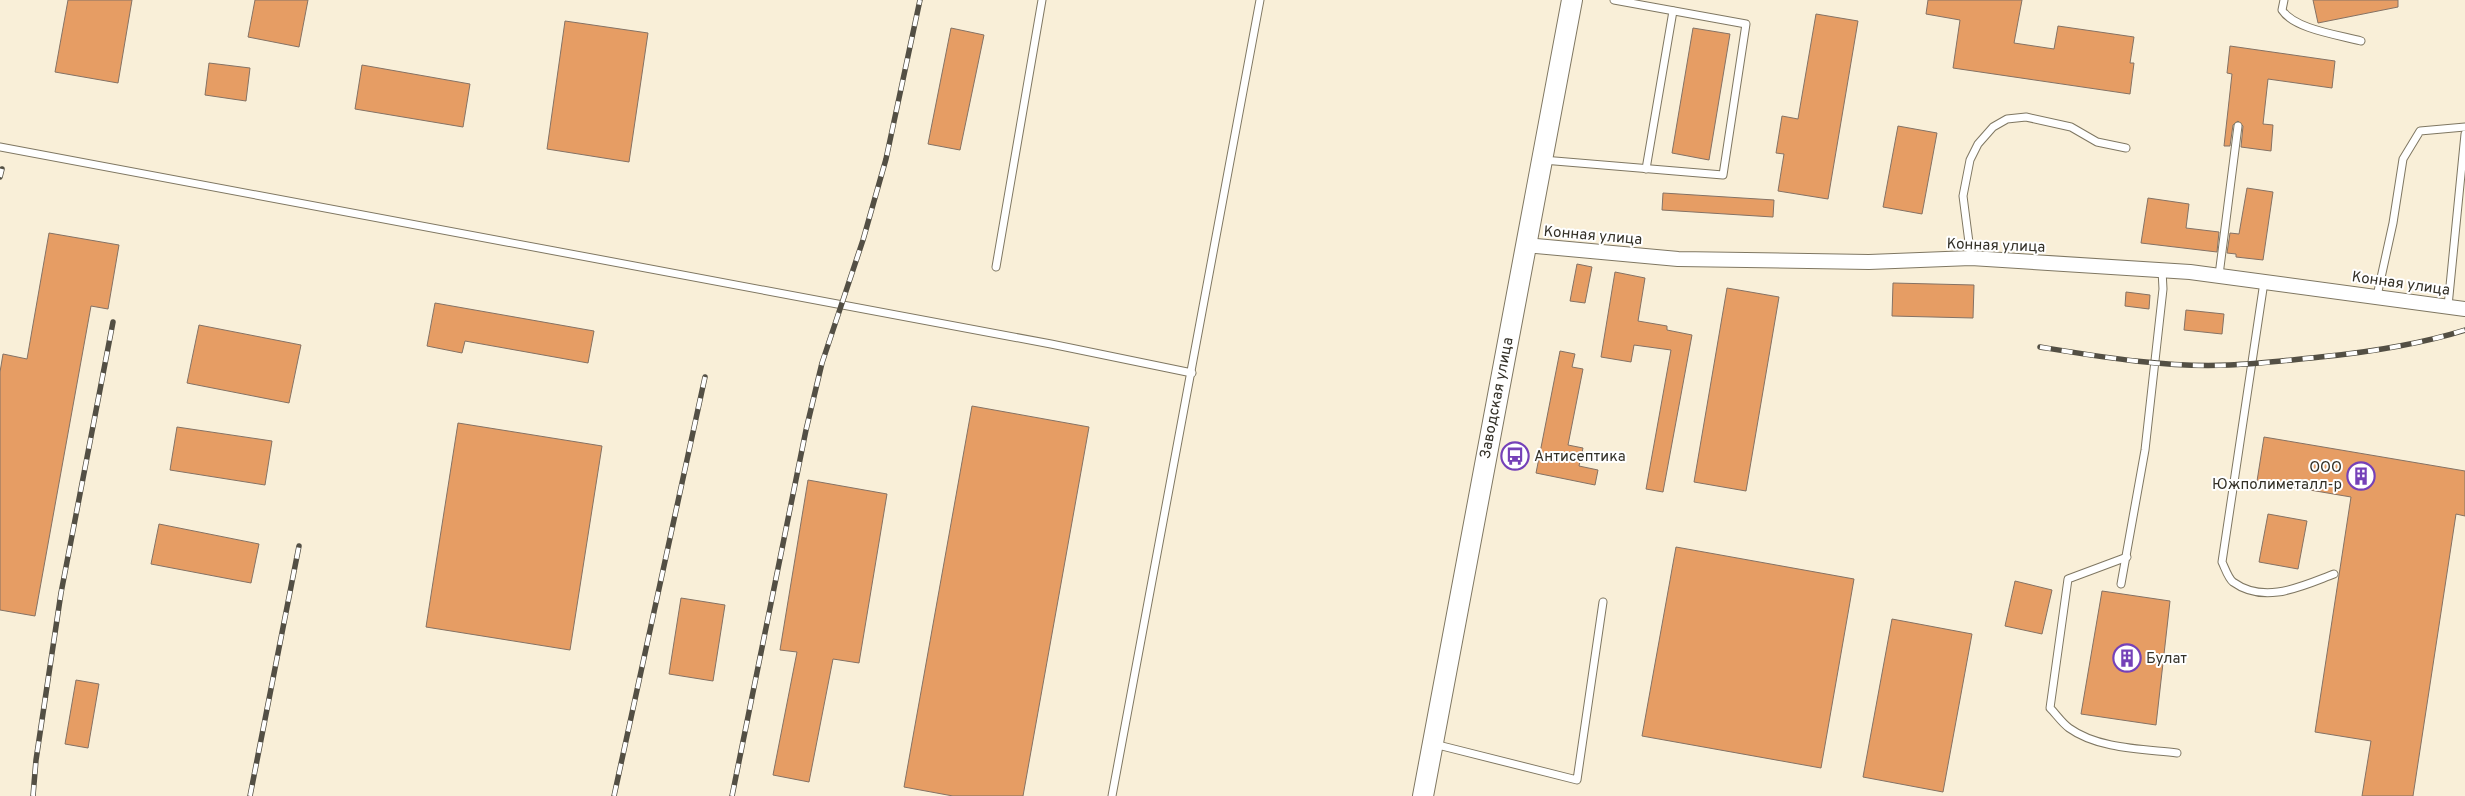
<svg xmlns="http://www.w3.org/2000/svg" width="2465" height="796" font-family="Overpass,sans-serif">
<rect width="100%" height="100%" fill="#f9efd8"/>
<g fill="#e69d64" stroke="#857264">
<path d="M68 0H132L118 83 55 72Z"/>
<path d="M255 0H308L299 47 248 37Z"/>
<path d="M1928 0H2022L2014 43 2054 49 2058 26 2134 37 2130 63H2134L2130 94 1953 68 1960 20 1926 14Z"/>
<path d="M2313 0H2398V7L2318 23Z"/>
<path d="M1816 14 1858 21 1828 199 1778 191 1784 154 1776 153 1782 116 1798 119Z"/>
<path d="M565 21 648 33 629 162 547 149Z"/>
<path d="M951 28 984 35 960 150 928 144Z"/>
<path d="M1693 28 1730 34 1709 160 1672 153Z"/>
<path d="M2230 46 2335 61 2332 88 2268 79 2263 124 2273 125 2271 151 2241 147 2243 126 2238 121 2233 125 2230 146H2224L2232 74 2227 73Z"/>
<path d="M209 63 250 68 246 101 205 95Z"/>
<path d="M362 65 470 84 463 127 355 109Z"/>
<path d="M1898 126 1937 133 1922 214 1883 207Z"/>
<path d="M2247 188 2273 192 2263 260 2236 257V254L2227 253 2230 233 2239 234Z"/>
<path d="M1663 193 1774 200 1773 217 1662 210Z"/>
<path d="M2148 198 2189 204 2186 228 2219 232 2217 252 2141 243Z"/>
<path d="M49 233 119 245 108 309 91 306 35 616 0 610V372L3 354 27 359Z"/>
<path d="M1577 264 1592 267 1585 303 1570 301Z"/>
<path d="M1615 272 1645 278 1638 321 1667 326V330L1692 335 1663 492 1646 489 1671 350 1634 345 1631 362 1601 357Z"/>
<path d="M1893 283 1974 285 1973 318 1892 316Z"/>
<path d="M1727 288 1779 297 1746 491 1694 482Z"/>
<path d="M2126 292 2150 295 2149 309 2125 306Z"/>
<path d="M435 303 594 331 588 363 465 341 462 353 427 346Z"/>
<path d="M2186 310 2224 314 2222 334 2184 330Z"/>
<path d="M199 325 301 345 289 403 187 383Z"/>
<path d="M1560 351 1575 354 1572 367 1583 369 1568 445 1583 448 1579 466 1598 470 1595 485 1536 473Z"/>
<path d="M972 406 1089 427 1023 796H953L904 787Z"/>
<path d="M458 423 602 446 570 650 426 627Z"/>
<path d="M177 427 272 441 265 485 170 470Z"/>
<path d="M2264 437 2465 471V516L2456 514 2413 796H2362L2371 741 2315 732 2351 497 2257 481Z"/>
<path d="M808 480 887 494 859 663 833 659 809 782 773 775 797 652 780 650Z"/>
<path d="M2268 514 2307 521 2298 569 2259 562Z"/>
<path d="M159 524 259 544 251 583 151 564Z"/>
<path d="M1676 547 1854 579 1821 768 1642 736Z"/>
<path d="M2015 581 2052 590 2042 634 2005 626Z"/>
<path d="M2102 591 2170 601 2156 725 2081 714Z"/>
<path d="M681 598 725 605 713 681 669 674Z"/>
<path d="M1892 619 1972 634 1943 792 1863 777Z"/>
<path d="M76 680 99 684 88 748 65 744Z"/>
</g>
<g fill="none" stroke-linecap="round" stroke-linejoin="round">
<g stroke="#7f7762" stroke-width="9">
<g id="lane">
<path d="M2284 0 2282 10C2294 29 2339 35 2361 41"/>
<path d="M0 147 1051 344 1192 373"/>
<path d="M1543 160 1723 175 1746 24 1614 0"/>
<path d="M1646 169 1673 11"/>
<path d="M1971 258 1963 196 1970 160 1978 144 1993 127 2007 119 2026 117 2071 127 2097 142 2126 148"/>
<path d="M996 267 1042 0"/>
<path d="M2219 275 2238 126"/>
<path d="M2264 282 2222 562C2225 568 2228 578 2233 582 2265 605 2302 586 2334 574"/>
<path d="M2377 296 2393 223 2403 159 2420 131 2465 127"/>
<path d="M2448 306 2465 134"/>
<path d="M2127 557 2068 579 2050 708C2056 714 2062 723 2069 728 2098 749 2143 749 2177 753"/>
<path d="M2121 584 2145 450 2163 289 2162 270"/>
<path d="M1434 744 1577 780 1603 602"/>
<path d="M1112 796 1260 0"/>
</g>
</g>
<g stroke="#7f7762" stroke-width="16">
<path id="street" d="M1525 245 1678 259 1869 262 1971 258 2190 272 2465 309"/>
</g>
<g stroke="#7f7762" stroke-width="22">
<path id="secondary" d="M1423 796 1572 0"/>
</g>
<use href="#lane" stroke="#fff" stroke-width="7"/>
<use href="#street" stroke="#fff" stroke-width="14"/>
<use href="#secondary" stroke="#fff" stroke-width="20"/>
<g stroke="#534f44" stroke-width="5.5">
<g id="rail">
<path d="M0 177 2 169"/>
<path d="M2040 347C2102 357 2167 368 2229 365 2259 364 2290 360 2320 357 2369 352 2417 345 2465 330"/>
<path d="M33 796 36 760 61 593 113 322"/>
<path d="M250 796 299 546"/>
<path d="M614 796 705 377"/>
<path d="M732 796 806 430 822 363 863 240 886 159 920 0"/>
</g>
</g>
<use href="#rail" stroke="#fff" stroke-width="4" stroke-dasharray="11" stroke-linecap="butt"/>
</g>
<defs>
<g id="bus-ring" transform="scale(1.4375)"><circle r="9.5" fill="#fff" stroke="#7541b8" stroke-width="1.5"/><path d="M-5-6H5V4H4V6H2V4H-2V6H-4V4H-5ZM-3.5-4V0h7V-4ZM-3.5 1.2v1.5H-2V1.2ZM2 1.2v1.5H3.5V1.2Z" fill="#7541b8"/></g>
<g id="building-ring" transform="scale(1.4375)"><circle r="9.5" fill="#fff" stroke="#7541b8" stroke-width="1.5"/><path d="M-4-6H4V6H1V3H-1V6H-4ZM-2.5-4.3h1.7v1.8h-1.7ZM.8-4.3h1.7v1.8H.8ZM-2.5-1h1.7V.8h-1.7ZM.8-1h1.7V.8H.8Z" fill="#7541b8"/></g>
</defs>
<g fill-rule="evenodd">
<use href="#bus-ring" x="1515" y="456"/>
<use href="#building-ring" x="2361" y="476"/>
<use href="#building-ring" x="2127" y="658"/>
</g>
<g text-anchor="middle" stroke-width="4" stroke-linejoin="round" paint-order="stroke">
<g font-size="15" fill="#333027" stroke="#fff">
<text transform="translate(1593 235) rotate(5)" y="5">Конная улица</text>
<text transform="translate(1996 245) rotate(2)" y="5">Конная улица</text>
<text transform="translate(2401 283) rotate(8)" y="5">Конная улица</text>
<text transform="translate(1496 398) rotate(-79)" y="5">Заводская улица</text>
</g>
<g font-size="15" fill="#333027" stroke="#fff" text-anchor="start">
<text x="1534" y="461">Антисептика</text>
<text x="2342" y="472" text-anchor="end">ООО<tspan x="2342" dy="17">Южполиметалл-р</tspan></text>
<text x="2146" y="663">Булат</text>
</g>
</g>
</svg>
